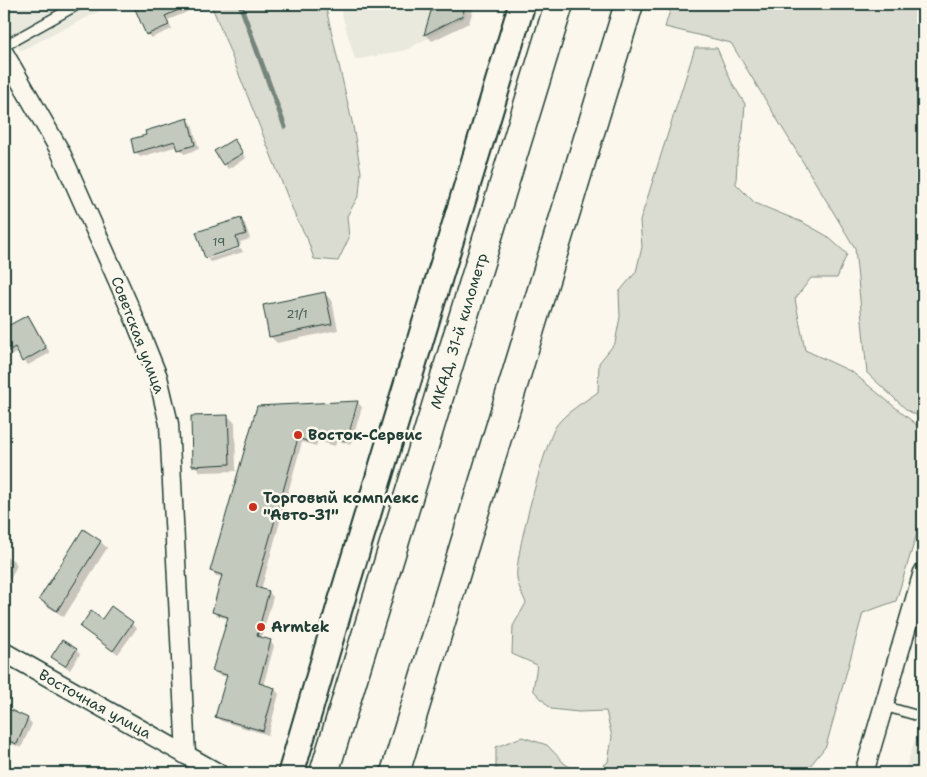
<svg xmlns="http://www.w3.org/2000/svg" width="927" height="777" font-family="'Shantell Sans',sans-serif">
<rect width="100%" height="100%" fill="#fbf7ec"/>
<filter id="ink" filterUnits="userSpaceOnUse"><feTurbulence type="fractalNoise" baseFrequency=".02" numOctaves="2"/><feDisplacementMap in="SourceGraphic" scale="10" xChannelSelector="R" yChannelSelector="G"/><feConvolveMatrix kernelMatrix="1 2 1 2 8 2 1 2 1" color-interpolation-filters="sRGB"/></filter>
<g filter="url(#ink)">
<g fill="#eae9de">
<path d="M4 4H114L20 51 4 23Z"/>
<path d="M339 4H469L465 18 406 50 355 60Z"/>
<path d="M923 712V773H904L922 717Z"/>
</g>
<g fill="#dbdcd1" stroke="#7d8c82">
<path d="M211 4H325L353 126 361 172 359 195 347 216 349 238 338 261 314 259 307 238 296 218Z"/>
<path d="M672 4H923V419L907 410 867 373 855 248 731 43 665 27Z"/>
<path d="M695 48H717L731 81 745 104 743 131 737 158 736 184 755 203 804 223 827 236 847 254 837 278H811L795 299 805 350 852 372 923 430V514L896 601 863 613 826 746 806 771 795 773H593L608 762 612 737 606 711 578 712 551 709 533 690 537 665 512 654 513 626 526 603C523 596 518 586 517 578 514 558 545 443 556 426 566 412 584 402 598 392L599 363 615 343 620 317 619 292 636 272 642 247 640 221Z"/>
<path d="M522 737 547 745 565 764 580 773H496V747Z"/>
</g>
<g fill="#0003">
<path d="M134 4H183L187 12 168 20 172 29 151 38 147 34Z"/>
<path d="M434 4H475L469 23 432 41 425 34Z"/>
<path d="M188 120 192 124 199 149 184 154 178 146 140 157 136 152Z"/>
<path d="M234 141 246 158 228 169 216 152Z"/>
<path d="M4 165 10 173 4 179Z"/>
<path d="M240 219 245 224 250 239 240 242 241 245 207 257V259L198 233Z"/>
<path d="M241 248 243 252 211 262 207 259Z"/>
<path d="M325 294 332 301 338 330 277 343 270 336Z"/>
<path d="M28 317 32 321 50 353 28 365 18 352 4 360V330Z"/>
<path d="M357 402 362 407 351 444 347 443 358 405H355L345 443 337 440 335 446 318 441 316 446 302 442 261 590 269 592 273 597 261 639 270 641 274 646 263 686 275 689 279 694 268 735 221 721 216 717 227 677 218 675 214 670 228 619 218 616 213 612 223 577 216 576 212 571 258 407Z"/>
<path d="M228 416 235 423 236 471 201 472 194 465Z"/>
<path d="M101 542 107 548 64 617 47 606 40 599Z"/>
<path d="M4 556 13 560 17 565 4 593Z"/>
<path d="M111 608 137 628 118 654 86 631 102 621Z"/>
<path d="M76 650 80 654 70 670 53 657Z"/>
<path d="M4 708 28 719 32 724 21 748 10 743 4 756Z"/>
</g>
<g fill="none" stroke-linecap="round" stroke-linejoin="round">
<path stroke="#74847b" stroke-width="5" d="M240 4 285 127"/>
</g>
<g fill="#c4c9be" stroke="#1f3d34">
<path d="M133 4H192L165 16 169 25 146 35Z"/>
<path d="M433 4H466L462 16 424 35Z"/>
<path d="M188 118 195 145 178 150 175 141 134 153 131 139 146 135 145 131Z"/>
<path d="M234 139 243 153 223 165 214 151Z"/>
<path d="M241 218 246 234 236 237 239 247 205 258 196 232Z"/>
<path d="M325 292 332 324 269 337 263 305Z"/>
<path d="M28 315 46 348 22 362 15 347 4 353V328Z"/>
<path d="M358 401 347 441 332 437 331 442 313 437 312 443 298 438 256 587 269 591 257 636 271 640 259 683 275 688 263 731 215 717 227 675 212 671 228 617 212 612 222 575 210 571 257 406Z"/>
<path d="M228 415 230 464 192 466 191 416Z"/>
<path d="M83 529 101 541 57 611 39 599Z"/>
<path d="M111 606 133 622 113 651 80 627 91 611 102 619Z"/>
<path d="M62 640 77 649 65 666 51 657Z"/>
<path d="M4 707 28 718 17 744 4 739Z"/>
</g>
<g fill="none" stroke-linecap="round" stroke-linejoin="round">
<g stroke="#1f3d34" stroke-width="12">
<g id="service">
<path d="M4 46 79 4"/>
<path d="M884 706 922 717"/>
</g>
</g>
<g stroke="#1f3d34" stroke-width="21">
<g id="minor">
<path d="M4 53 60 151 133 315 158 377 169 424 186 755"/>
<path d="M4 652 218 773"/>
<path d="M864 773 923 572"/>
</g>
</g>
<g stroke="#1f3d34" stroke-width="29">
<path id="secondary" d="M291 773 342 599 522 4"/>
</g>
<g stroke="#1f3d34" stroke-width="31">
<g id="trunk">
<path d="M324 773 559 4"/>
<path d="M395 773 629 4"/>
</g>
</g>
<use href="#service" stroke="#fbf7ec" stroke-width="9"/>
<use href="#minor" stroke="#fbf7ec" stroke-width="18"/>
<use href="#secondary" stroke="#fbf7ec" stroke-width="25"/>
<use href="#trunk" stroke="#fbf7ec" stroke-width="28"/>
</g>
</g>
<g fill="#c8321e" stroke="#fbf7ec" stroke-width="2">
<circle cx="298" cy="435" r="5"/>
<circle cx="253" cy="507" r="5"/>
<circle cx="261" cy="627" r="5"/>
</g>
<g text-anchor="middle" stroke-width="5" stroke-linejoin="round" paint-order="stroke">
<g font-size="12" fill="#486056">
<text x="219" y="246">19</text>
<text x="297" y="318">21/1</text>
</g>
<g font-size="15" fill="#1f3d34" stroke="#fbf7ec">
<text transform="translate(459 331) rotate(-73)" y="5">МКАД, 31-й километр</text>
<text transform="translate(138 335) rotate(69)" y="5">Советская улица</text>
<text transform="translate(95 704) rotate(29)" y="5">Восточная улица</text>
</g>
<g font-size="15" font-weight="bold" fill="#1f3d34" stroke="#fbf7ec" text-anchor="start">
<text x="308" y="440">Восток-Сервис</text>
<text x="263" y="503">Торговый комплекс<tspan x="263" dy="17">"Авто-31"</tspan></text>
<text x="271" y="632">Armtek</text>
</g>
</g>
<rect width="927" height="777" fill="none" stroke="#fbf7ec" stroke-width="20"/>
<rect x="10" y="10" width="907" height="757" fill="none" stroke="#1f3d34" stroke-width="2" filter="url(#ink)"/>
</svg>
